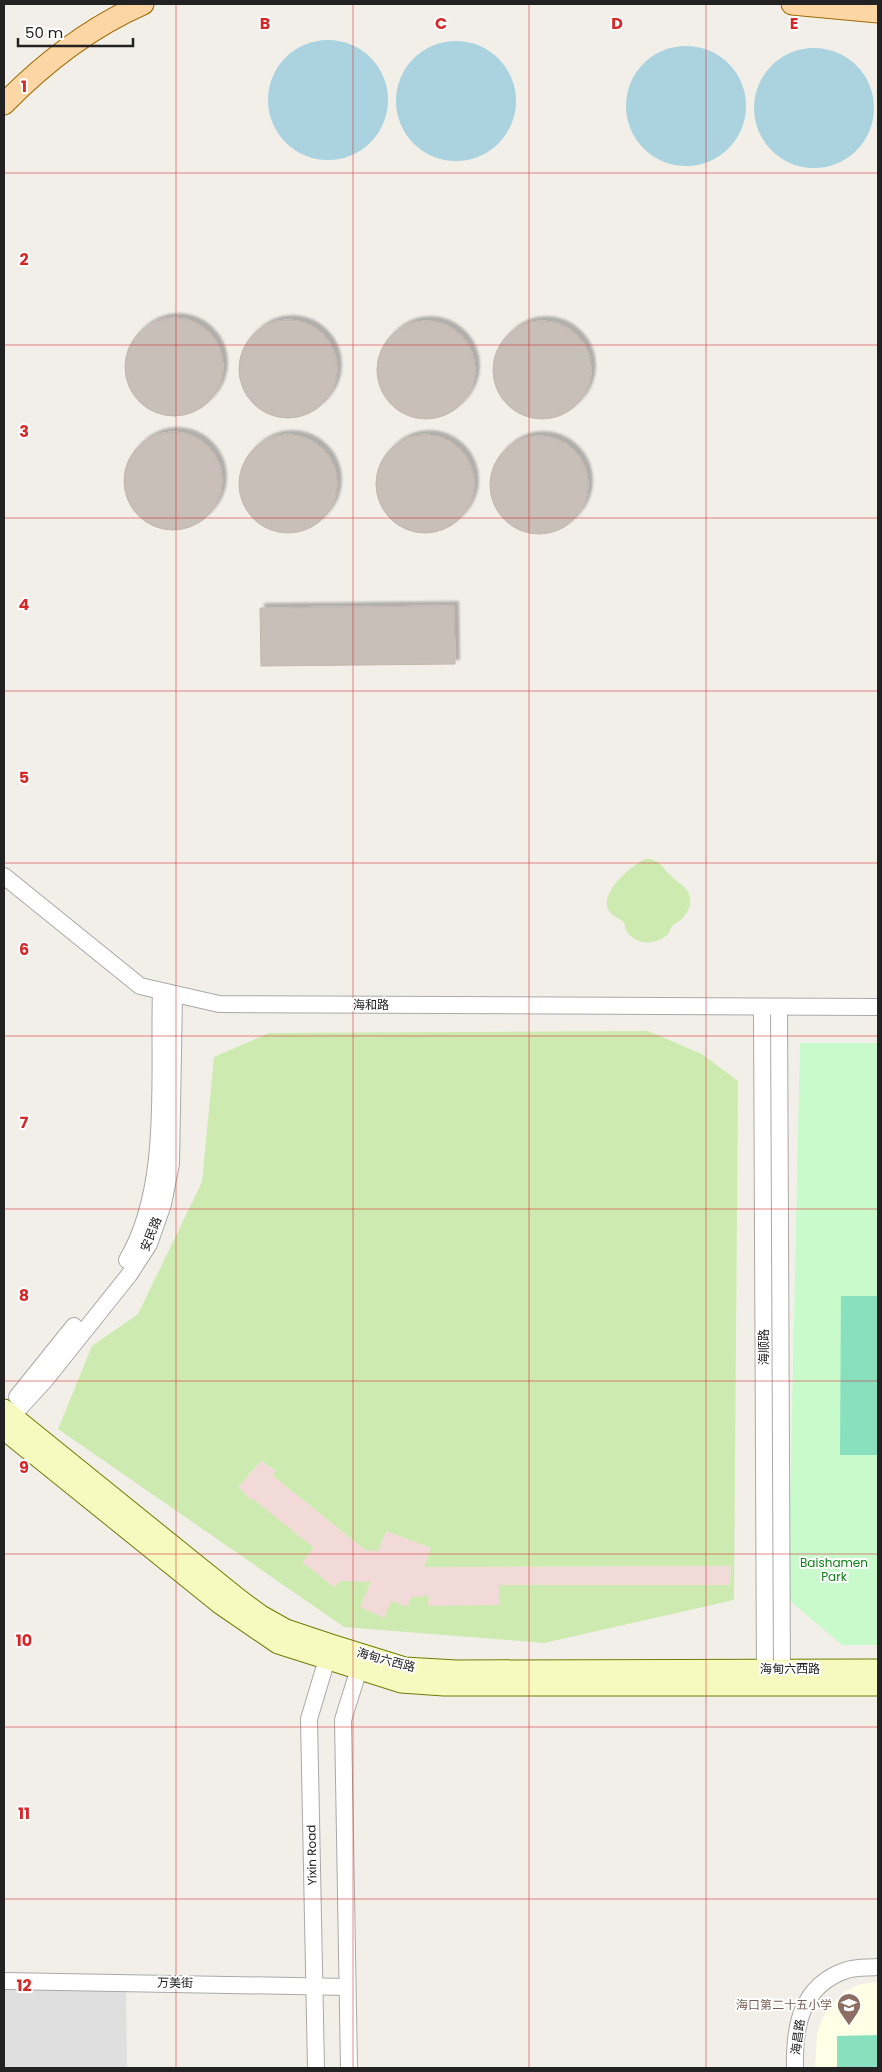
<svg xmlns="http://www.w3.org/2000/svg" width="882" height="2072" font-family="Poppins,'Noto Sans SC',sans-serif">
<defs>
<filter id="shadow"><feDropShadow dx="4.5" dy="-4.5" stdDeviation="1" flood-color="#0004"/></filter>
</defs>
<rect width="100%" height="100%" fill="#f2efe9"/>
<path fill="#e0dfdf" d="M126 1988 127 2068H4V1989Z"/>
<path fill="#f2dad9" d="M261 1461 276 1472 272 1475 365 1550 386 1531 432 1548 425 1567 731 1566 730 1585H500V1605L407 1607 385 1619 360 1607 371 1583 340 1581 334 1587 301 1562 314 1548 251 1500 238 1487Z"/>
<path fill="#ffffe5" d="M878 1982V2068H815L817 2034 823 2017 832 2004 844 1992 861 1984Z"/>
<g fill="#cdebb0" fill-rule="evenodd">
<path d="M645 859C661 859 661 867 672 877 677 882 684 885 688 892 694 903 687 916 678 922 676 923 673 924 672 926 670 928 670 931 669 933 658 946 634 946 626 930 625 928 625 925 624 923 620 918 613 917 609 911 598 893 631 866 645 859Z"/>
<path d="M648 1031 702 1054 738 1081 734 1600 544 1643 344 1627 58 1429 92 1346 138 1314 202 1182 214 1057 269 1033ZM261 1461 276 1471 272 1475 365 1550 378 1551 386 1531 431 1548 424 1567 731 1566 730 1585H499L500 1605 428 1606 429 1596 412 1597 407 1607 391 1601 384 1618 360 1607 371 1582 340 1581 334 1587 302 1562 314 1548 253 1499 251 1500 238 1487Z"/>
</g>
<path fill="#c8facc" d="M800 1043H878V1645H842L788 1599Z"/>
<g fill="#88e0be">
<path d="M841 1296H878V1455H840Z"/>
<path d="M878 2035V2068H837V2036Z"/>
</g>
<g fill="#aad3df">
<circle cx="328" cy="100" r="60"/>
<circle cx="456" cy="101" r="60"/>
<circle cx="686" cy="106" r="60"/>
<circle cx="814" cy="108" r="60"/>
</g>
<g fill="#c7bfb8" stroke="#c4b6ab" filter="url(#shadow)">
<circle cx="174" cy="367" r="49"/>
<circle cx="288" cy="369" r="49"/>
<circle cx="542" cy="370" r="49"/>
<circle cx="426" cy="370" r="49"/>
<circle cx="173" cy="481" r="49"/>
<circle cx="288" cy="484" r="49"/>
<circle cx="425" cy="484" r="49"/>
<circle cx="539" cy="485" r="49"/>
<path d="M454 606 455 664 261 666 260 608Z"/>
</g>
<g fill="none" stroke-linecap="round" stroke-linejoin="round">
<g stroke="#a9a9a9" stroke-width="18">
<g id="tertiary">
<path d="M4 876 140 986 219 1004 878 1007"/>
<path d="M762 1007 765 1682"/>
<path d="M779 1007 782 1682"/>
<path d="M127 1260C171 1186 158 1075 161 991"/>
<path d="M17 1397 74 1326"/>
<path d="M4 1425 46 1379 129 1275 149 1244 163 1204 171 1164 174 994"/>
<path d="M4 1981 347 1987"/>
<path d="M316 2068 309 1719 330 1649"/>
<path d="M349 2068 343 1720 362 1659"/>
<path d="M795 2068C794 2026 801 1985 847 1970 857 1967 868 1968 878 1967"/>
</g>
</g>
<g stroke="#707d05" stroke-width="21">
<g id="secondary">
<path d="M4 1409 238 1598 261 1615 286 1629 331 1644 405 1667 456 1670 878 1669"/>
<path d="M4 1430 221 1605 278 1644 401 1683 444 1686H878"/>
</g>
</g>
<g stroke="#a06b00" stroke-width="23">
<g id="primary">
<path d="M792 4 878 12"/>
<path d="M4 104C43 64 91 27 143 4"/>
</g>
</g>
<use href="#tertiary" stroke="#fff" stroke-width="16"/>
<use href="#secondary" stroke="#f7fabf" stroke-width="19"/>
<use href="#primary" stroke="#fcd6a4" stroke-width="21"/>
</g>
<path fill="none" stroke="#d62828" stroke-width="1" stroke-opacity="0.55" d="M176 4V2068M353 4V2068M529 4V2068M706 4V2068M4 173H878M4 345H878M4 518H878M4 691H878M4 863H878M4 1036H878M4 1209H878M4 1381H878M4 1554H878M4 1727H878M4 1899H878"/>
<defs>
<g id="school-pin" transform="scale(1.25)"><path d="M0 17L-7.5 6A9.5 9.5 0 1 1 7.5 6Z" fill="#8d6e63" stroke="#fff"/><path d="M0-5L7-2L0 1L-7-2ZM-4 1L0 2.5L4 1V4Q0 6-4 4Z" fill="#fff"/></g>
</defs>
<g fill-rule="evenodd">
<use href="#school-pin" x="849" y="2005"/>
</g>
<g text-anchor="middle" stroke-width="4" stroke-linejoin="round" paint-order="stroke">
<g font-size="12" fill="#222" stroke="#fff">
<text x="371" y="1009">海和路</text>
<text transform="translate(151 1234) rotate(-68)" y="4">安民路</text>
<text transform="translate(764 1347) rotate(-90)" y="4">海顺路</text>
<text transform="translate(386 1660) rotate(15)" y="4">海甸六西路</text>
<text x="790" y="1673">海甸六西路</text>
<text transform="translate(312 1855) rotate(-91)" y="4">Yixin Road</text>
<text transform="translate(175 1983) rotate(1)" y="4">万美街</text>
<text transform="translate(798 2037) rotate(-82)" y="4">海昌路</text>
</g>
<g font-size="12" fill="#0c8416" stroke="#fff">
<text x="834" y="1567">Baishamen<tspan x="834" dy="14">Park</tspan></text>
</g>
<g font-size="12" fill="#785e54" stroke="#fff" text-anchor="end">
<text x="832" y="2009">海口第二十五小学</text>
</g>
</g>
<g font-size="16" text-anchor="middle" font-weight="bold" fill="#d62828" stroke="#fff" stroke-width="4" stroke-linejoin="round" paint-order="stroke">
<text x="265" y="29">B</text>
<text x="441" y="29">C</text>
<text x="617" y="29">D</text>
<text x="794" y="29">E</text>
<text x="24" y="92">1</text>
<text x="24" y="265">2</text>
<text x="24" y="437">3</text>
<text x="24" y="610">4</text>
<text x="24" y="783">5</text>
<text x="24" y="955">6</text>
<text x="24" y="1128">7</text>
<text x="24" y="1301">8</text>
<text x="24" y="1473">9</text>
<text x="24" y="1646">10</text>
<text x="24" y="1819">11</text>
<text x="24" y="1991">12</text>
</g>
<rect width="882" height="2072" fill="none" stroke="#222222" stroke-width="10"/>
<path d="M18 38v8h115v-8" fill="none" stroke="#222222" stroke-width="2.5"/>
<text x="25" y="38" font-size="15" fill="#222222" stroke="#ffffff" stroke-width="4" paint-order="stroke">50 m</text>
</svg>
